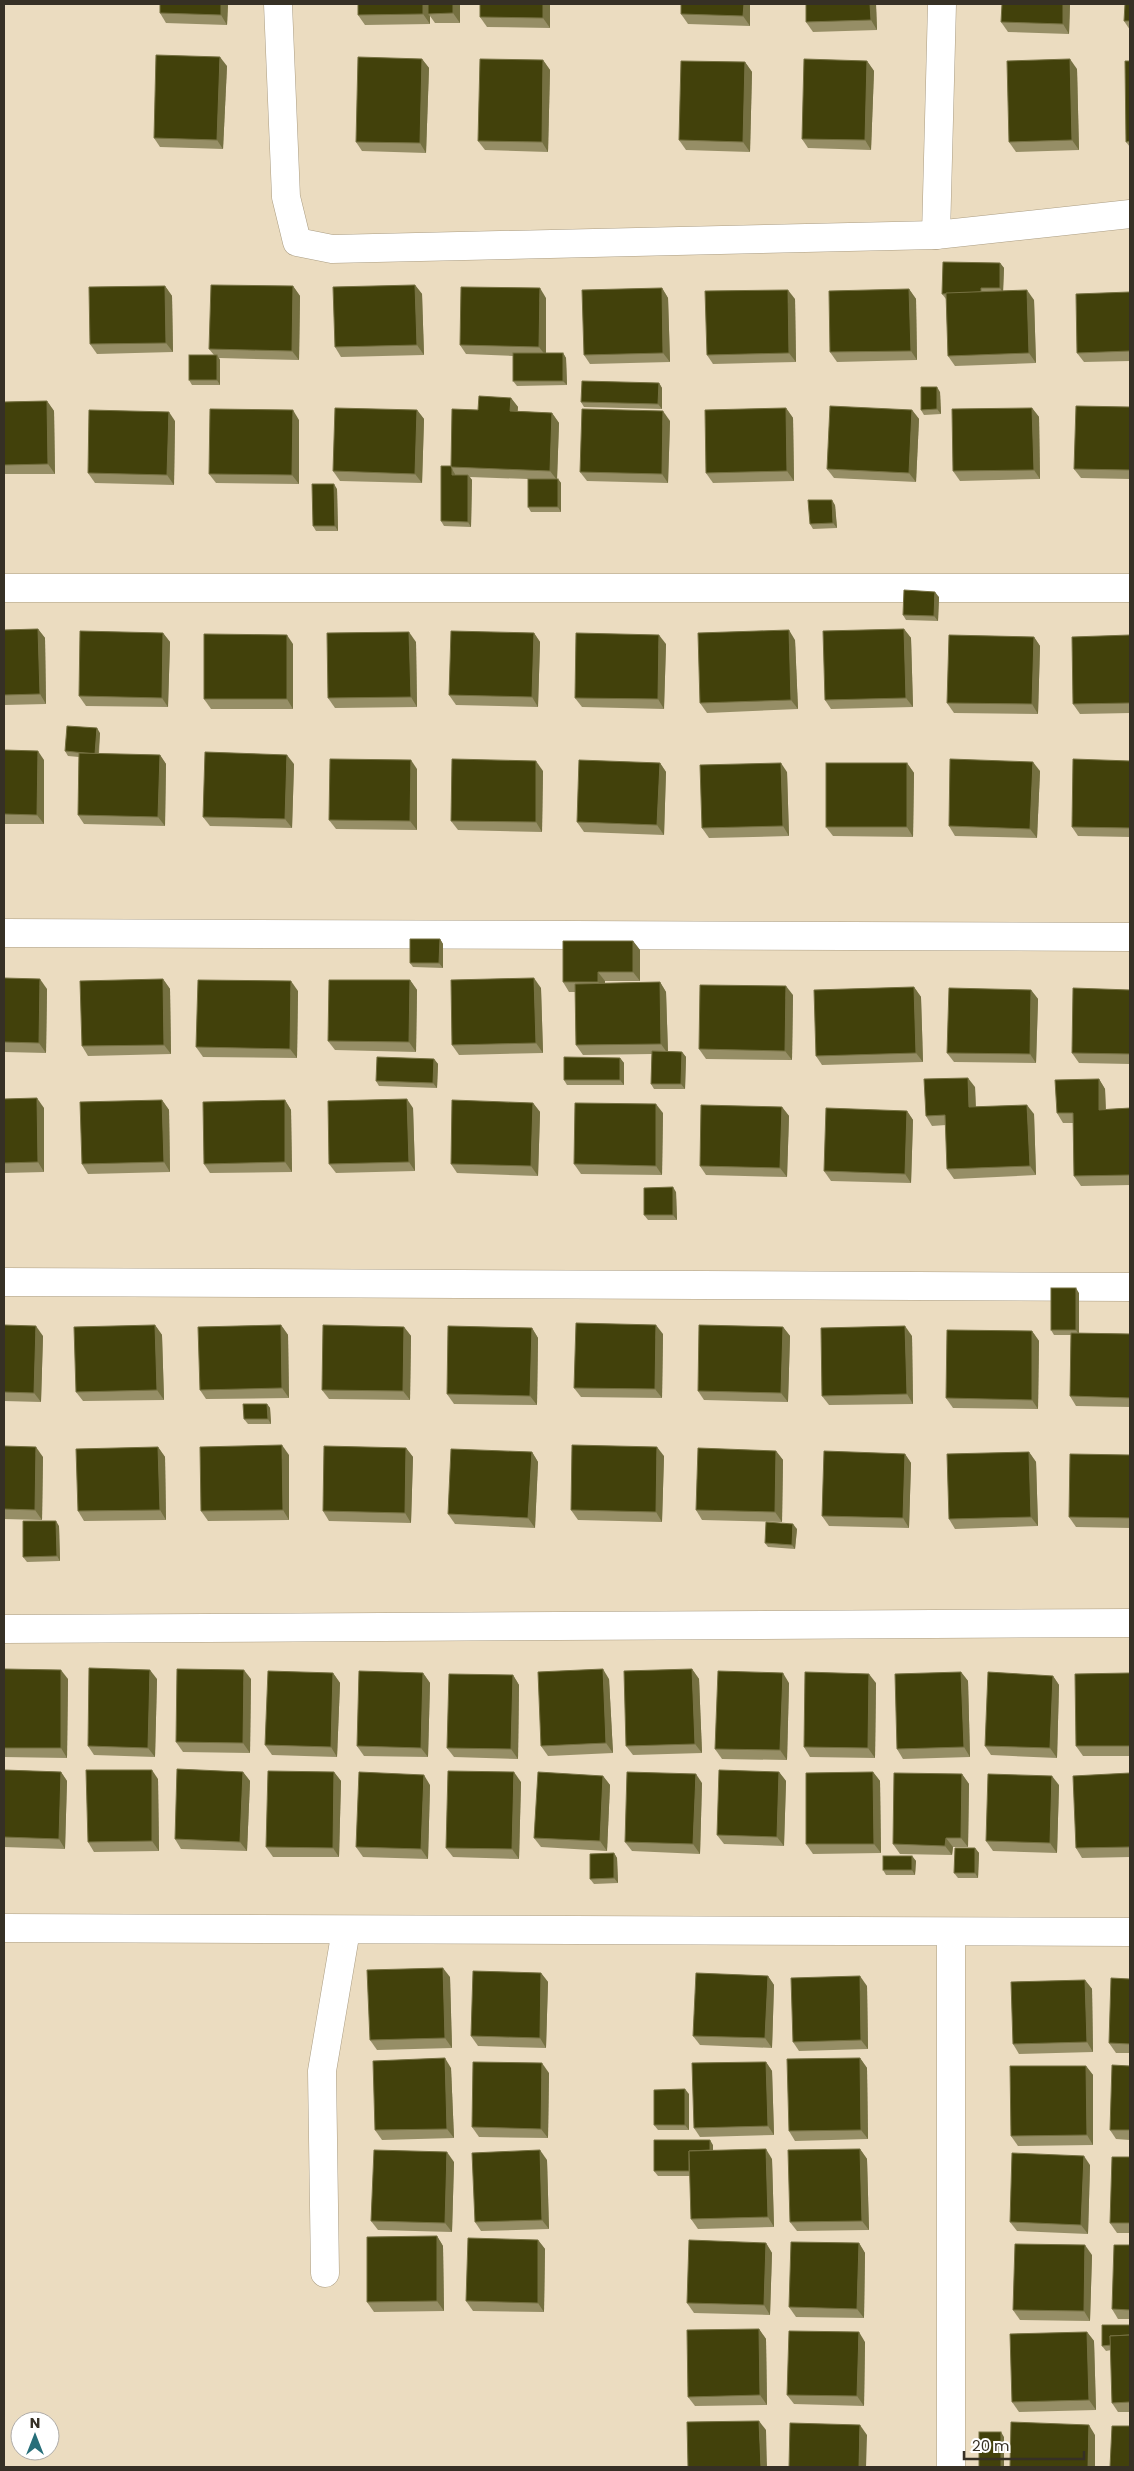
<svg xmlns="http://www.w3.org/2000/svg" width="1134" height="2471" font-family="Poppins,sans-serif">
<rect width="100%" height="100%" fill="#ebdcc0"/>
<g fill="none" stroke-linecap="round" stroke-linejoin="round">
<g stroke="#ab9d82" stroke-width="29">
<g id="street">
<path d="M278 4 286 197 297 242 332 249 936 235 1130 214"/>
<path d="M936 235 942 4"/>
<path d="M4 588H1130"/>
<path d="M4 933 1130 937"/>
<path d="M4 1282 1130 1287"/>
<path d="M4 1629 1130 1623"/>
<path d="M4 1928 1130 1932"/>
<path d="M951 1932V2467"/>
<path d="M325 2273 322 2071 346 1930"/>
</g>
</g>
<use href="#street" stroke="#fff" stroke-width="28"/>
</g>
<g fill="#968e66">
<path d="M160 4H228L227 25 166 23 160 13Z"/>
<path d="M460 4V23H435L430 16V24L365 25 358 15Z"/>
<path d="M480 4H550V28L487 27 480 17Z"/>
<path d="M750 4V26L688 24 681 14Z"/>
<path d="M806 4H876L877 30 813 32 806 22Z"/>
<path d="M1070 4 1069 34 1008 32 1001 22Z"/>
<path d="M1130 4V30L1124 21Z"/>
<path d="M422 59 429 68 426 153 362 151 356 142Z"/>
<path d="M543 60 550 70 548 152 485 150 478 141Z"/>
<path d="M867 61 874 71 871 150 808 148 802 139Z"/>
<path d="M1130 61V147L1126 142Z"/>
<path d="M745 62 752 72 750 152 686 150 679 140Z"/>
<path d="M227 66 223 149 160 147 154 138Z"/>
<path d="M1077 69 1079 150 1016 152 1009 142Z"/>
<path d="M1000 263 1004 268 1003 291 1034 300 1036 363 955 366 948 356 946 299 942 294Z"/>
<path d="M415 285 422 294 424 355 341 357 335 347Z"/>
<path d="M165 286 172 296 173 352 97 354 90 344Z"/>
<path d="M293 286 300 296 299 360 219 358 220 360V385H192L189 380 214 355 209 349Z"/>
<path d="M662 288 668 298 670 362 590 364 584 355Z"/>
<path d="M909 289 916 299 917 360 837 362 830 352Z"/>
<path d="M1130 292V361L1084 362 1077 353Z"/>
<path d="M546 298V353H563L566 358 567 385 517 386 513 381V356L466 354 460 345Z"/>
<path d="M795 299 796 362 713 364 707 355Z"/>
<path d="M659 383 662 388V409L584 407 581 402Z"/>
<path d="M940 392 941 414 924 415 921 410Z"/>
<path d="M511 398 518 407 517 411 552 413 559 423 557 479H558L561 483V512H531L528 507V479L470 477 472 480 471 527 444 526 441 521 451 466 478 410Z"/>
<path d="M47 401 54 411 55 474H4V402Z"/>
<path d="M1130 407V479L1081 478 1074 469Z"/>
<path d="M786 408 793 418 794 481 713 483 706 473Z"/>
<path d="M1032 408 1039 417 1040 479 960 481 953 471Z"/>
<path d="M417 410 424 419 422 483 340 481 333 471Z"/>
<path d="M912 410 919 419 916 482 834 478 827 469Z"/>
<path d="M299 420V484L216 483 209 474Z"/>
<path d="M175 421 174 485 95 483 88 473Z"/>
<path d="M670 421 668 483 587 481 580 472Z"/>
<path d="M337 489 338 531H316L313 526Z"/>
<path d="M835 505 837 528 813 529 810 524Z"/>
<path d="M939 597 938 621 906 620 903 615Z"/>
<path d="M38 629 45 638 46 704 4 705V630Z"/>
<path d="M904 629 911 638 913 707 831 709 825 700Z"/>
<path d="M163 633 170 642 168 707 86 706 79 696Z"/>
<path d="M534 633 540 642 538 707 456 705 449 695Z"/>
<path d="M1130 635V713L1080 714 1073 704Z"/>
<path d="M1034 637 1040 646 1038 714 954 713 947 703Z"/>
<path d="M795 640 798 709 707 713 700 703Z"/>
<path d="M416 642 417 707 335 708 328 698Z"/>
<path d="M293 644V709H211L204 699Z"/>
<path d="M666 644 664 709 582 707 575 698Z"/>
<path d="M100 733 99 754 160 755 166 764 165 826 84 824 78 815 79 757 68 756 65 751Z"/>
<path d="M4 750 44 760V824H4Z"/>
<path d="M1130 761V837L1078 836 1072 827Z"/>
<path d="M660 763 666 772 664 835 584 832 577 822Z"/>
<path d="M907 763 914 773 913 837 833 836 826 827Z"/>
<path d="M294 764 292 828 210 826 203 817Z"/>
<path d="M417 769V830L336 829 329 820Z"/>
<path d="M543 771 542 832 458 830 451 821Z"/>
<path d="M1040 771 1037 838 955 836 949 826Z"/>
<path d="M787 772 789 836 709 838 702 828Z"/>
<path d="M440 939 443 944V968L413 967 410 963Z"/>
<path d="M633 941 640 950V981H605V983L660 982 666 992 668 1051 682 1052 686 1057 685 1089H654L651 1084 652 1054 583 1055 576 1045 575 992H569L563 982Z"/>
<path d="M4 978 47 989 46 1053 4 1052Z"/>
<path d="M163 979 170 989 171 1054 88 1056 82 1046Z"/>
<path d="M410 980 417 990 416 1052 335 1050 328 1041Z"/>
<path d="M914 987 921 997 923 1062 822 1065 816 1056Z"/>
<path d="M541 988 543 1053 459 1055 452 1045Z"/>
<path d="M1031 990 1038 999 1036 1063 954 1062 947 1053Z"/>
<path d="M1130 990V1064L1079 1063 1072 1053Z"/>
<path d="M298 991 297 1058 203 1057 196 1047Z"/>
<path d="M793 995 792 1060 706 1059 699 1049Z"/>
<path d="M620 1058 624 1063V1085H567L564 1080Z"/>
<path d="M434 1059 438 1064 437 1088 379 1086 376 1081Z"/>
<path d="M1099 1079 1105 1089 1106 1109 1130 1108V1185L1081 1186 1074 1176 1073 1123H1063L1057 1113Z"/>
<path d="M975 1087 976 1107 1034 1114 1036 1175 954 1179 947 1169 946 1125 932 1126 926 1116Z"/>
<path d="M4 1099 44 1108V1172L4 1173Z"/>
<path d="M162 1100 169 1110 170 1172 88 1174 82 1164Z"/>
<path d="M285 1100 291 1110 292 1172 210 1173 204 1164Z"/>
<path d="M533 1103 540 1112 538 1176 457 1173 451 1164Z"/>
<path d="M782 1107 789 1116 787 1177 706 1175 700 1166Z"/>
<path d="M413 1108 415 1171 336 1173 329 1164Z"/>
<path d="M907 1111 913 1120 911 1183 831 1181 824 1171Z"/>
<path d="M663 1113 662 1175 581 1174 574 1164Z"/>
<path d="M676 1192 677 1220H648L644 1215Z"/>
<path d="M1079 1293V1333L1130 1334V1407L1076 1406 1070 1396 1071 1335H1054L1051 1330Z"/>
<path d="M4 1325 43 1336 41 1402 4 1401Z"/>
<path d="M155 1325 162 1335 164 1400 83 1401 76 1392Z"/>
<path d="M281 1325 288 1335 289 1398 206 1399 200 1390Z"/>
<path d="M404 1327 411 1336 410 1400 329 1399 322 1390Z"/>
<path d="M783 1327 790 1336 788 1402 704 1400 698 1391Z"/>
<path d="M532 1328 538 1338 537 1405 454 1404 447 1394Z"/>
<path d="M1032 1331 1039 1341 1038 1409 953 1408 946 1398Z"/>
<path d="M663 1334 662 1398 581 1397 574 1388Z"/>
<path d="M912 1336 913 1404 829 1405 822 1396Z"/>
<path d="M267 1404 270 1408 271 1424H248L244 1419Z"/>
<path d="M4 1446 43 1457 42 1520 4 1519Z"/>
<path d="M158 1447 165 1457 166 1520 84 1521 78 1511Z"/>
<path d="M406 1448 413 1457 411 1523 329 1521 323 1511Z"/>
<path d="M776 1451 783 1460 782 1522 702 1520 696 1510Z"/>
<path d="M532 1452 538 1462 535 1528 455 1524 448 1514Z"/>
<path d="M1029 1452 1036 1462 1038 1526 955 1529 949 1519Z"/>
<path d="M905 1454 911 1463 909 1528 829 1526 822 1516Z"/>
<path d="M289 1455V1520L208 1521 201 1511Z"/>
<path d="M1130 1455V1528L1076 1527 1069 1517Z"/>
<path d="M664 1456 662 1522 578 1520 571 1510Z"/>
<path d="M59 1526 60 1561 27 1562 23 1557Z"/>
<path d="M797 1529 795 1549 768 1547 765 1543Z"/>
<path d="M4 1669 68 1679 67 1758 4 1757Z"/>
<path d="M692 1669 699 1679 702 1753 633 1755 626 1746Z"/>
<path d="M961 1672 968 1681 970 1757 903 1759 897 1749Z"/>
<path d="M333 1673 340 1683 337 1757 272 1755 265 1745Z"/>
<path d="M423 1673 430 1683 428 1757 364 1756 357 1746Z"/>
<path d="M1130 1673V1756H1083L1076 1746Z"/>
<path d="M513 1675 519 1685 518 1759 454 1757 447 1748Z"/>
<path d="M1053 1676 1059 1685 1057 1758 991 1755 985 1746Z"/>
<path d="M157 1679 155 1757 94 1755 88 1746Z"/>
<path d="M251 1679 250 1753 183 1752 176 1742Z"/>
<path d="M609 1679 613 1753 548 1756 541 1746Z"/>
<path d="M789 1683 787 1760 722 1759 715 1749Z"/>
<path d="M876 1683 875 1758 810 1757 804 1747Z"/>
<path d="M4 1770 61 1772 67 1781 65 1849 4 1847Z"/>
<path d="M243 1772 250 1781 247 1851 181 1849 175 1839Z"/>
<path d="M334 1772 341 1781 339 1857H273L266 1847Z"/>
<path d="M779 1772 786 1781 784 1846 724 1844 717 1835Z"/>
<path d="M873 1772 880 1781 881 1853 813 1854 806 1844Z"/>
<path d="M1130 1773V1857L1082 1858 1076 1848Z"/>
<path d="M962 1774 969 1784 968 1847H953L952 1855 900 1854 893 1844Z"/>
<path d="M603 1776 610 1785 607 1851 541 1847 534 1838Z"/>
<path d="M158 1779 159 1851 94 1852 88 1842Z"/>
<path d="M521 1782 519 1859 453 1857 446 1848Z"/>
<path d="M702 1783 700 1854 632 1851 625 1842Z"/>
<path d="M430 1785 428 1859 363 1857 356 1847Z"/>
<path d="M1059 1785 1057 1853 993 1851 986 1841Z"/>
<path d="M975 1848 979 1853 978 1878H958L954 1873Z"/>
<path d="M614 1853 617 1858 618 1883 594 1884 590 1879Z"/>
<path d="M912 1856 916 1861 915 1875H886L883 1870Z"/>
<path d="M541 1973 548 1982 546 2048 478 2046 471 2036Z"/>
<path d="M768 1976 774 1985 772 2048 700 2045 693 2036Z"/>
<path d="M450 1977 452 2048 377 2050 370 2040Z"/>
<path d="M1130 1979V2053H1116L1109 2043Z"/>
<path d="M1085 1980 1092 1989 1093 2052 1019 2054 1013 2044Z"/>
<path d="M867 1986 868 2049 799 2051 793 2042Z"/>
<path d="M860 2058 867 2068 868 2139 795 2141 789 2131Z"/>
<path d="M766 2062 772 2071 774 2135 700 2137 694 2128Z"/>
<path d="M1086 2066 1093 2075V2145L1018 2146 1011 2136Z"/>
<path d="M1130 2066V2140L1116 2139 1110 2130Z"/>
<path d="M451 2068 454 2138 382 2140 375 2130Z"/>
<path d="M549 2073 548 2138 479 2137 472 2127Z"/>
<path d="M689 2094V2130H658L654 2125Z"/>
<path d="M713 2145V2150L772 2159 774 2227 698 2229 691 2219 690 2176H658L654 2171Z"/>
<path d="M860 2149 867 2159 869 2230 797 2231 790 2222Z"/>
<path d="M1130 2157V2233H1117L1110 2223Z"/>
<path d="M547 2160 549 2229 481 2231 475 2222Z"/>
<path d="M454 2162 452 2232 378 2230 371 2221Z"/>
<path d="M1090 2165 1088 2234 1017 2231 1010 2222Z"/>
<path d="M437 2236 443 2246 444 2311 374 2312 367 2302Z"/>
<path d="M538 2240 545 2249 544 2312 473 2311 466 2301Z"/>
<path d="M766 2243 772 2253 770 2315 694 2313 687 2303Z"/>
<path d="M859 2243 865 2253 864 2318 796 2317 789 2307Z"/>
<path d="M1130 2245V2319H1118L1112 2309Z"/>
<path d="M1092 2255 1090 2321 1020 2320 1013 2310Z"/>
<path d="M1130 2325V2412H1118L1112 2403 1111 2350 1106 2351 1102 2346Z"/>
<path d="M759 2329 766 2339 767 2405 695 2406 688 2397Z"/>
<path d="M1087 2332 1094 2341 1096 2410 1019 2412 1012 2402Z"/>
<path d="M865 2342 864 2406 794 2404 787 2395Z"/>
</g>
<g fill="#757041">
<path d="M221 4H228L227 25 221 15Z"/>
<path d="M423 4H430L428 14 430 16V24L423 14Z"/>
<path d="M453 4H460V23L453 13Z"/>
<path d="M543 4H550V28L543 18Z"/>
<path d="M744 4H750V26L743 16Z"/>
<path d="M870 4H876L877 30 871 20Z"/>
<path d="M1063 4H1070L1069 34 1063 24Z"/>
<path d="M220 57 227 66 223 149 217 140Z"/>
<path d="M422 59 429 68 426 153 420 143Z"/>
<path d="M1070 59 1077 69 1079 150 1072 140Z"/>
<path d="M543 60 550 70 548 152 542 142Z"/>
<path d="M867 61 874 71 871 150 865 140Z"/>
<path d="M745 62 752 72 750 152 743 142Z"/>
<path d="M1000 263 1004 268 1003 293 1000 288Z"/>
<path d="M415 285 422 294 424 355 417 345Z"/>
<path d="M165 286 172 296 173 352 166 343Z"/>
<path d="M293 286 300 296 299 360 292 351Z"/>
<path d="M540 288 546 298V356L539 347Z"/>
<path d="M662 288 668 298 670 362 663 353Z"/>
<path d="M909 289 916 299 917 360 911 351Z"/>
<path d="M788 290 795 299 796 362 789 353Z"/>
<path d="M1027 290 1034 300 1036 363 1029 353Z"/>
<path d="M563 353 566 358 567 385 563 381Z"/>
<path d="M217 355 220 360V385L217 380Z"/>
<path d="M659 383 662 388V409L658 404Z"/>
<path d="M937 387 940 392 941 414 937 409Z"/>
<path d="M511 398 518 407 517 421 510 411Z"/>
<path d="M47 401 54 411 55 474 48 464Z"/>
<path d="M786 408 793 418 794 481 787 471Z"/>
<path d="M1032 408 1039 417 1040 479 1034 470Z"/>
<path d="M293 410 299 420V484L292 475Z"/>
<path d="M417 410 424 419 422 483 415 474Z"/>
<path d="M912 410 919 419 916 482 909 473Z"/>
<path d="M663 411 670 421 668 483 662 474Z"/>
<path d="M169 412 175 421 174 485 167 475Z"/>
<path d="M552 413 559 423 557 480 550 471Z"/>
<path d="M452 469 455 474V480L452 475Z"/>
<path d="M468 475 472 480 471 527 468 522Z"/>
<path d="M558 479 561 483V512L558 507Z"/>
<path d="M334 484 337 489 338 531 335 526Z"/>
<path d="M832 500 835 505 837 528 833 523Z"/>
<path d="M935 592 939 597 938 621 934 616Z"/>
<path d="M38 629 45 638 46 704 40 694Z"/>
<path d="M904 629 911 638 913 707 906 698Z"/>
<path d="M789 630 795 640 798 709 791 700Z"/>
<path d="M409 632 416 642 417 707 411 697Z"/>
<path d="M163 633 170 642 168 707 162 698Z"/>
<path d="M534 633 540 642 538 707 532 697Z"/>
<path d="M287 635 293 644V709L287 699Z"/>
<path d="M659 635 666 644 664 709 658 699Z"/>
<path d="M1034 637 1040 646 1038 714 1032 704Z"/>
<path d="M97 728 100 733 98 759 95 754Z"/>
<path d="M38 751 44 760V824L37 815Z"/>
<path d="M160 755 166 764 165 826 158 817Z"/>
<path d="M287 755 294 764 292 828 285 819Z"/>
<path d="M411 760 417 769V830L410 821Z"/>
<path d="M536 761 543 771 542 832 536 822Z"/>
<path d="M1033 762 1040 771 1037 838 1030 829Z"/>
<path d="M660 763 666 772 664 835 657 825Z"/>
<path d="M781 763 787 772 789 836 783 826Z"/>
<path d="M907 763 914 773 913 837 907 827Z"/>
<path d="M440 939 443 944V968L439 963Z"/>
<path d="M633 941 640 950V981L633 972Z"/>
<path d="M598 972 605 981V992L598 982Z"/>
<path d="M534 978 541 988 543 1053 536 1043Z"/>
<path d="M40 979 47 989 46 1053 39 1043Z"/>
<path d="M163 979 170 989 171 1054 164 1045Z"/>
<path d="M410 980 417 990 416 1052 409 1042Z"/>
<path d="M291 981 298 991 297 1058 290 1049Z"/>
<path d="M660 982 666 992 668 1054 661 1044Z"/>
<path d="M786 986 793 995 792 1060 785 1051Z"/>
<path d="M914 987 921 997 923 1062 916 1053Z"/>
<path d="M1031 990 1038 999 1036 1063 1030 1054Z"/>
<path d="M682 1052 686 1057 685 1089 681 1084Z"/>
<path d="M620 1058 624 1063V1085L620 1080Z"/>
<path d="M434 1059 438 1064 437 1088 433 1083Z"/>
<path d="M968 1078 975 1087 976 1116 969 1107Z"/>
<path d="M1099 1079 1105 1089 1106 1119 1099 1110Z"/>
<path d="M37 1098 44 1108V1172L38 1162Z"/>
<path d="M407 1099 413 1108 415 1171 409 1162Z"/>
<path d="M162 1100 169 1110 170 1172 164 1162Z"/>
<path d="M285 1100 291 1110 292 1172 285 1162Z"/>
<path d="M533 1103 540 1112 538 1176 531 1166Z"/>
<path d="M656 1104 663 1113 662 1175 656 1166Z"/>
<path d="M1027 1105 1034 1114 1036 1175 1030 1166Z"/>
<path d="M782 1107 789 1116 787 1177 780 1168Z"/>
<path d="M907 1111 913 1120 911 1183 905 1174Z"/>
<path d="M673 1187 676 1192 677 1220 673 1215Z"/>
<path d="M1076 1288 1079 1293V1335L1076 1330Z"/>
<path d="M155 1325 162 1335 164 1400 157 1390Z"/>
<path d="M281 1325 288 1335 289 1398 282 1388Z"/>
<path d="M656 1325 663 1334 662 1398 655 1389Z"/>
<path d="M36 1326 43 1336 41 1402 34 1393Z"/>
<path d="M905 1326 912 1336 913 1404 907 1394Z"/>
<path d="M404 1327 411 1336 410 1400 403 1391Z"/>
<path d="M783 1327 790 1336 788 1402 781 1393Z"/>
<path d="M532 1328 538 1338 537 1405 530 1396Z"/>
<path d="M1032 1331 1039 1341 1038 1409 1032 1400Z"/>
<path d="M267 1404 270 1408 271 1424 268 1419Z"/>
<path d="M282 1445 289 1455V1520L283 1510Z"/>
<path d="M36 1447 43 1457 42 1520 35 1510Z"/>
<path d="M158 1447 165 1457 166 1520 160 1510Z"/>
<path d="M657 1447 664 1456 662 1522 656 1512Z"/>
<path d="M406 1448 413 1457 411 1523 405 1513Z"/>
<path d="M776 1451 783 1460 782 1522 775 1512Z"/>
<path d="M532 1452 538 1462 535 1528 528 1518Z"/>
<path d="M1029 1452 1036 1462 1038 1526 1031 1517Z"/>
<path d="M905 1454 911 1463 909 1528 903 1518Z"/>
<path d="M56 1521 59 1526 60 1561 57 1556Z"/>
<path d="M793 1524 797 1529 795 1549 792 1545Z"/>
<path d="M603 1669 609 1679 613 1753 606 1743Z"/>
<path d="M692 1669 699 1679 702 1753 695 1744Z"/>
<path d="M61 1670 68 1679 67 1758 61 1748Z"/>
<path d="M150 1670 157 1679 155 1757 148 1748Z"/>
<path d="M244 1670 251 1679 250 1753 243 1743Z"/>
<path d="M961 1672 968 1681 970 1757 964 1747Z"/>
<path d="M333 1673 340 1683 337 1757 331 1747Z"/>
<path d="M423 1673 430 1683 428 1757 421 1748Z"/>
<path d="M783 1673 789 1683 787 1760 780 1750Z"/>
<path d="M869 1674 876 1683 875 1758 868 1748Z"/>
<path d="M513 1675 519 1685 518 1759 511 1749Z"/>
<path d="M1053 1676 1059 1685 1057 1758 1050 1748Z"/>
<path d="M152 1770 158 1779 159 1851 152 1841Z"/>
<path d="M61 1772 67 1781 65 1849 59 1839Z"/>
<path d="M243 1772 250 1781 247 1851 240 1842Z"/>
<path d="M334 1772 341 1781 339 1857 333 1848Z"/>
<path d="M514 1772 521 1782 519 1859 512 1849Z"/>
<path d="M779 1772 786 1781 784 1846 777 1837Z"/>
<path d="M873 1772 880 1781 881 1853 874 1844Z"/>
<path d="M696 1774 702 1783 700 1854 693 1844Z"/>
<path d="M962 1774 969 1784 968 1847 961 1838Z"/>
<path d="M424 1775 430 1785 428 1859 421 1849Z"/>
<path d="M603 1776 610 1785 607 1851 600 1841Z"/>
<path d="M1052 1776 1059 1785 1057 1853 1050 1843Z"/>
<path d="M946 1838 953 1847 952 1855 945 1846Z"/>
<path d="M975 1848 979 1853 978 1878 975 1873Z"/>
<path d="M614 1853 617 1858 618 1883 614 1878Z"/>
<path d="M912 1856 916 1861 915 1875 912 1870Z"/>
<path d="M443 1968 450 1977 452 2048 445 2038Z"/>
<path d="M541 1973 548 1982 546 2048 540 2038Z"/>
<path d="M768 1976 774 1985 772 2048 765 2038Z"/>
<path d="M860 1976 867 1986 868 2049 861 2040Z"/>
<path d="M1085 1980 1092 1989 1093 2052 1087 2042Z"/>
<path d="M445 2058 451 2068 454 2138 447 2129Z"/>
<path d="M860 2058 867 2068 868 2139 861 2130Z"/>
<path d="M766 2062 772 2071 774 2135 768 2126Z"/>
<path d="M542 2063 549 2073 548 2138 541 2129Z"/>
<path d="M1086 2066 1093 2075V2145L1087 2135Z"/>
<path d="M685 2089 689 2094V2130L685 2125Z"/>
<path d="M710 2140 713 2145V2159L710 2154Z"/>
<path d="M766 2149 772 2159 774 2227 768 2217Z"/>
<path d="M860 2149 867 2159 869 2230 862 2221Z"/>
<path d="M540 2150 547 2160 549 2229 542 2220Z"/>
<path d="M447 2152 454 2162 452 2232 445 2223Z"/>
<path d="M1084 2156 1090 2165 1088 2234 1081 2225Z"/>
<path d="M437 2236 443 2246 444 2311 437 2301Z"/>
<path d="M538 2240 545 2249 544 2312 538 2303Z"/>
<path d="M766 2243 772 2253 770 2315 764 2305Z"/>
<path d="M859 2243 865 2253 864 2318 857 2309Z"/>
<path d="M1085 2245 1092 2255 1090 2321 1084 2311Z"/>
<path d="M759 2329 766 2339 767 2405 760 2395Z"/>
<path d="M859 2332 865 2342 864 2406 857 2396Z"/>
<path d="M1087 2332 1094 2341 1096 2410 1089 2400Z"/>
<path d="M759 2421 766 2430 767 2467H761Z"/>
<path d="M860 2425 867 2435 866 2467H859Z"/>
<path d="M1089 2425 1095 2435V2467H1088Z"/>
<path d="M1001 2432 1004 2437V2467H1001Z"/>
</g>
<g fill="#42410b" stroke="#757041">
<path d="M160 4H221V15L160 13Z"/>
<path d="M358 4H423V14L358 15Z"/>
<path d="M428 4H453V13L428 14Z"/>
<path d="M480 4H543V18L480 17Z"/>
<path d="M681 4H744L743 16 681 14Z"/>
<path d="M806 4H870L871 20 806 22Z"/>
<path d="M1002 4H1063V24L1001 22Z"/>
<path d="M1125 4H1130V21H1124Z"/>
<path d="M156 55 220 57 217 140 154 138Z"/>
<path d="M358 57 422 59 420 143 356 142Z"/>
<path d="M480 59 543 60 542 142 478 141Z"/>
<path d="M804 59 867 61 865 140 802 139Z"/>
<path d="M1070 59 1072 140 1009 142 1007 61Z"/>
<path d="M681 61 745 62 743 142 679 140Z"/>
<path d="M1125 61H1130V141L1126 142Z"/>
<path d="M943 262 1000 263V288H981V292L942 294Z"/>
<path d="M211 285 293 286 292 351 209 349Z"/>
<path d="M415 285 417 345 335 347 333 287Z"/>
<path d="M165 286 166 343 90 344 89 287Z"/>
<path d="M461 287 540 288 539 347 460 345Z"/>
<path d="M662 288 663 353 584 355 582 290Z"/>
<path d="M909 289 911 351 830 352 829 291Z"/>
<path d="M788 290 789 353 707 355 705 291Z"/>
<path d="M1027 290 1029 353 948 356 946 293Z"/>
<path d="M1130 292V351L1077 353 1076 294Z"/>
<rect x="513" y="353" width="50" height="28"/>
<rect x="189" y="355" width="28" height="25"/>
<path d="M582 381 659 383 658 404 581 402Z"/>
<path d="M921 387H937V409L921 410Z"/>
<path d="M479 396 511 398 510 411 552 413 550 471 451 467 452 409 478 410Z"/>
<path d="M47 401 48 464 4 465V402Z"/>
<path d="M830 406 912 410 909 473 827 469Z"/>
<path d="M1076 406 1130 407V470L1074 469Z"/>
<path d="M335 408 417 410 415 474 333 471Z"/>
<path d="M786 408 787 471 706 473 705 410Z"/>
<path d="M1032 408 1034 470 953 471 952 409Z"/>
<path d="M210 409 293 410 292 475 209 474Z"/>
<path d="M582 409 663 411 662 474 580 472Z"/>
<path d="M89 410 169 412 167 475 88 473Z"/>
<path d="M441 466H451L452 469V475H468V522L441 521Z"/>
<rect x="528" y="479" width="30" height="28"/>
<path d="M312 484H334L335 526H313Z"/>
<path d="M808 500H832L833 523 810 524Z"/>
<path d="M904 590 935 592 934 616 903 615Z"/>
<path d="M38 629 40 694 4 695V630Z"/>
<path d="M904 629 906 698 825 700 823 631Z"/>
<path d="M789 630 791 700 700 703 698 633Z"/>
<path d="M80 631 163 633 162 698 79 696Z"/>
<path d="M451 631 534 633 532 697 449 695Z"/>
<path d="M409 632 411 697 328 698 327 633Z"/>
<path d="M576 633 659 635 658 699 575 698Z"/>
<path d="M204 634 287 635V699H204Z"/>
<path d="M949 635 1034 637 1032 704 947 703Z"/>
<path d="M1130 635V703L1073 704 1072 637Z"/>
<path d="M67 726 97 728 95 754 65 751Z"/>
<path d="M4 750 38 751 37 815 4 814Z"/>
<path d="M205 752 287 755 285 819 203 817Z"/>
<path d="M79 753 160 755 158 817 78 815Z"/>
<path d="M330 759 411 760 410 821 329 820Z"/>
<path d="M452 759 536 761V822L451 821Z"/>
<path d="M950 759 1033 762 1030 829 949 826Z"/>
<path d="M1073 759 1130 761V828L1072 827Z"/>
<path d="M579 760 660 763 657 825 577 822Z"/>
<path d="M781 763 783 826 702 828 700 765Z"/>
<rect x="826" y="763" width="81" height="64"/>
<path d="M410 939H440L439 963H410Z"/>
<path d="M563 941H633V972H598V982H563Z"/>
<path d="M4 978 40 979 39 1043 4 1042Z"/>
<path d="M534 978 536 1043 452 1045 451 980Z"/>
<path d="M163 979 164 1045 82 1046 80 981Z"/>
<path d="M198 980 291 981 290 1049 196 1047Z"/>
<path d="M329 980H410L409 1042 328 1041Z"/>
<path d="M660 982 661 1044 576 1045 575 984Z"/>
<path d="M700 985 786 986 785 1051 699 1049Z"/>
<path d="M914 987 916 1053 816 1056 814 990Z"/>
<path d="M949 988 1031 990 1030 1054 947 1053Z"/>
<path d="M1073 988 1130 990V1054L1072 1053Z"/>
<path d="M652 1051 682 1052 681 1084H651Z"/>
<path d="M377 1057 434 1059 433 1083 376 1081Z"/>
<path d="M564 1057 620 1058V1080H564Z"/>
<path d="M968 1078 969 1107 1027 1105 1030 1166 947 1169 945 1115 926 1116 924 1079Z"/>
<path d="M1099 1079V1110L1130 1108V1175L1074 1176 1073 1113H1057L1055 1080Z"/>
<path d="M37 1098 38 1162 4 1163V1099Z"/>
<path d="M407 1099 409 1162 329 1164 328 1101Z"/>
<path d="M162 1100 164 1162 82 1164 80 1102Z"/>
<path d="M285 1100V1162L204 1164 203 1102Z"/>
<path d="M452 1100 533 1103 531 1166 451 1164Z"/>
<path d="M575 1103 656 1104V1166L574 1164Z"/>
<path d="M701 1105 782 1107 780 1168 700 1166Z"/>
<path d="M826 1108 907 1111 905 1174 824 1171Z"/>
<path d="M673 1187V1215H644V1188Z"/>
<rect x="1051" y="1288" width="25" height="42"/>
<path d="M576 1323 656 1325 655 1389 574 1388Z"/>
<path d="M4 1325 36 1326 34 1393 4 1392Z"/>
<path d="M155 1325 157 1390 76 1392 74 1327Z"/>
<path d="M281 1325 282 1388 200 1390 198 1327Z"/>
<path d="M323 1325 404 1327 403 1391 322 1390Z"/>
<path d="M699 1325 783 1327 781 1393 698 1391Z"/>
<path d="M448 1326 532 1328 530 1396 447 1394Z"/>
<path d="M905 1326 907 1394 822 1396 821 1328Z"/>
<path d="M947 1330 1032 1331V1400L946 1398Z"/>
<path d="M1071 1333 1130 1334V1398L1070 1396Z"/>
<path d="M243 1404H267L268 1419H244Z"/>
<path d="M282 1445 283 1510 201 1511 200 1447Z"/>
<path d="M572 1445 657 1447 656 1512 571 1510Z"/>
<path d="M4 1446 36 1447 35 1510 4 1509Z"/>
<path d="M324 1446 406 1448 405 1513 323 1511Z"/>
<path d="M158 1447 160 1510 78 1511 76 1449Z"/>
<path d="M698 1448 776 1451 775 1512 696 1510Z"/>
<path d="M451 1449 532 1452 528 1518 448 1514Z"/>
<path d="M824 1451 905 1454 903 1518 822 1516Z"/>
<path d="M1029 1452 1031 1517 949 1519 947 1454Z"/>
<path d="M1070 1454 1130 1455V1518L1069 1517Z"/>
<path d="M23 1521H56L57 1556 23 1557Z"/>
<path d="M766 1522 793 1524 792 1545 765 1543Z"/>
<path d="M89 1668 150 1670 148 1748 88 1746Z"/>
<path d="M4 1669 61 1670V1748H4Z"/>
<path d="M177 1669 244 1670 243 1743 176 1742Z"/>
<path d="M603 1669 606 1743 541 1746 538 1672Z"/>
<path d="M692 1669 695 1744 626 1746 624 1671Z"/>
<path d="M268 1671 333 1673 331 1747 265 1745Z"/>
<path d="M359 1671 423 1673 421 1748 357 1746Z"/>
<path d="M718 1671 783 1673 780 1750 715 1749Z"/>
<path d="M805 1672 869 1674 868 1748 804 1747Z"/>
<path d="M961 1672 964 1747 897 1749 895 1674Z"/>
<path d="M988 1672 1053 1676 1050 1748 985 1746Z"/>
<path d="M1130 1673V1746H1076L1075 1674Z"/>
<path d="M449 1674 513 1675 511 1749 447 1748Z"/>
<path d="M177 1769 243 1772 240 1842 175 1839Z"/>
<path d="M4 1770 61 1772 59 1839 4 1837Z"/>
<path d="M86 1770H152V1841L88 1842Z"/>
<path d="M719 1770 779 1772 777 1837 717 1835Z"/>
<path d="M268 1771 334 1772 333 1848 266 1847Z"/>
<path d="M448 1771 514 1772 512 1849 446 1848Z"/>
<path d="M359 1772 424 1775 421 1849 356 1847Z"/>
<path d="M538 1772 603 1776 600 1841 534 1838Z"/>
<path d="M627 1772 696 1774 693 1844 625 1842Z"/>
<path d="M873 1772 874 1844H806V1773Z"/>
<path d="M894 1773 962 1774 961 1838H946L945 1846 893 1844Z"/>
<path d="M1130 1773V1847L1076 1848 1073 1776Z"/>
<path d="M988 1774 1052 1776 1050 1843 986 1841Z"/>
<path d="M955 1848H975V1873H954Z"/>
<path d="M614 1853V1878L590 1879V1854Z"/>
<rect x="883" y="1856" width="29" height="14"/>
<path d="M443 1968 445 2038 370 2040 367 1970Z"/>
<path d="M473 1971 541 1973 540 2038 471 2036Z"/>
<path d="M696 1973 768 1976 765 2038 693 2036Z"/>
<path d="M860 1976 861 2040 793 2042 791 1978Z"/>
<path d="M1111 1978 1130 1979V2044L1109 2043Z"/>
<path d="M1085 1980 1087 2042 1013 2044 1011 1982Z"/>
<path d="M445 2058 447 2129 375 2130 373 2061Z"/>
<path d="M860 2058 861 2130 789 2131 787 2059Z"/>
<path d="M473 2062 542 2063 541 2129 472 2127Z"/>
<path d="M766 2062 768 2126 694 2128 692 2063Z"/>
<path d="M1112 2065 1130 2066V2130H1110Z"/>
<path d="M1010 2066H1086L1087 2135 1011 2136Z"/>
<path d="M685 2089V2125H654V2090Z"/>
<path d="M654 2140H710V2150L689 2151V2171H654Z"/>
<path d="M766 2149 768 2217 691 2219 689 2151Z"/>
<path d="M860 2149 862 2221 790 2222 788 2150Z"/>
<path d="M374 2150 447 2152 445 2223 371 2221Z"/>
<path d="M540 2150 542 2220 475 2222 472 2153Z"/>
<path d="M1012 2153 1084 2156 1081 2225 1010 2222Z"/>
<path d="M1112 2157H1130V2223H1110Z"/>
<path d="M437 2236V2301L367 2302V2237Z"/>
<path d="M468 2238 538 2240V2303L466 2301Z"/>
<path d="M689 2240 766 2243 764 2305 687 2303Z"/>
<path d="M791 2242 859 2243 857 2309 789 2307Z"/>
<path d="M1015 2244 1085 2245 1084 2311 1013 2310Z"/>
<path d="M1114 2245H1130V2310L1112 2309Z"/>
<path d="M1102 2325H1130V2335L1110 2336 1111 2345 1102 2346Z"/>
<path d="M759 2329 760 2395 688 2397 687 2330Z"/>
<path d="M789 2331 859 2332 857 2396 787 2395Z"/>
<path d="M1087 2332 1089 2400 1012 2402 1010 2334Z"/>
<path d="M1130 2335V2402L1112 2403 1110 2336Z"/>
<path d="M759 2421 761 2467H688L687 2422Z"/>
<path d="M1011 2422 1089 2425 1088 2467H1010Z"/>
<path d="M790 2423 860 2425 859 2467H789Z"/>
<path d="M1112 2426H1130V2467H1110Z"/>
<rect x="979" y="2432" width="22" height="35"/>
</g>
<rect width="1134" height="2471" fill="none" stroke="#363025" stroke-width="10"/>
<g transform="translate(35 2436)"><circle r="24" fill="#ffffff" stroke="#afaca8"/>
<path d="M0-4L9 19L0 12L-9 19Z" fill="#266e79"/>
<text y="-8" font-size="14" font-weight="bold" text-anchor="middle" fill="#363025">N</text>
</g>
<path d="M964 2451v8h120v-8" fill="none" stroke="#363025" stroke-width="2.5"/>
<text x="972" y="2451" font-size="15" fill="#363025" stroke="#ffffff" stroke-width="4" paint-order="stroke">20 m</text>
</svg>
